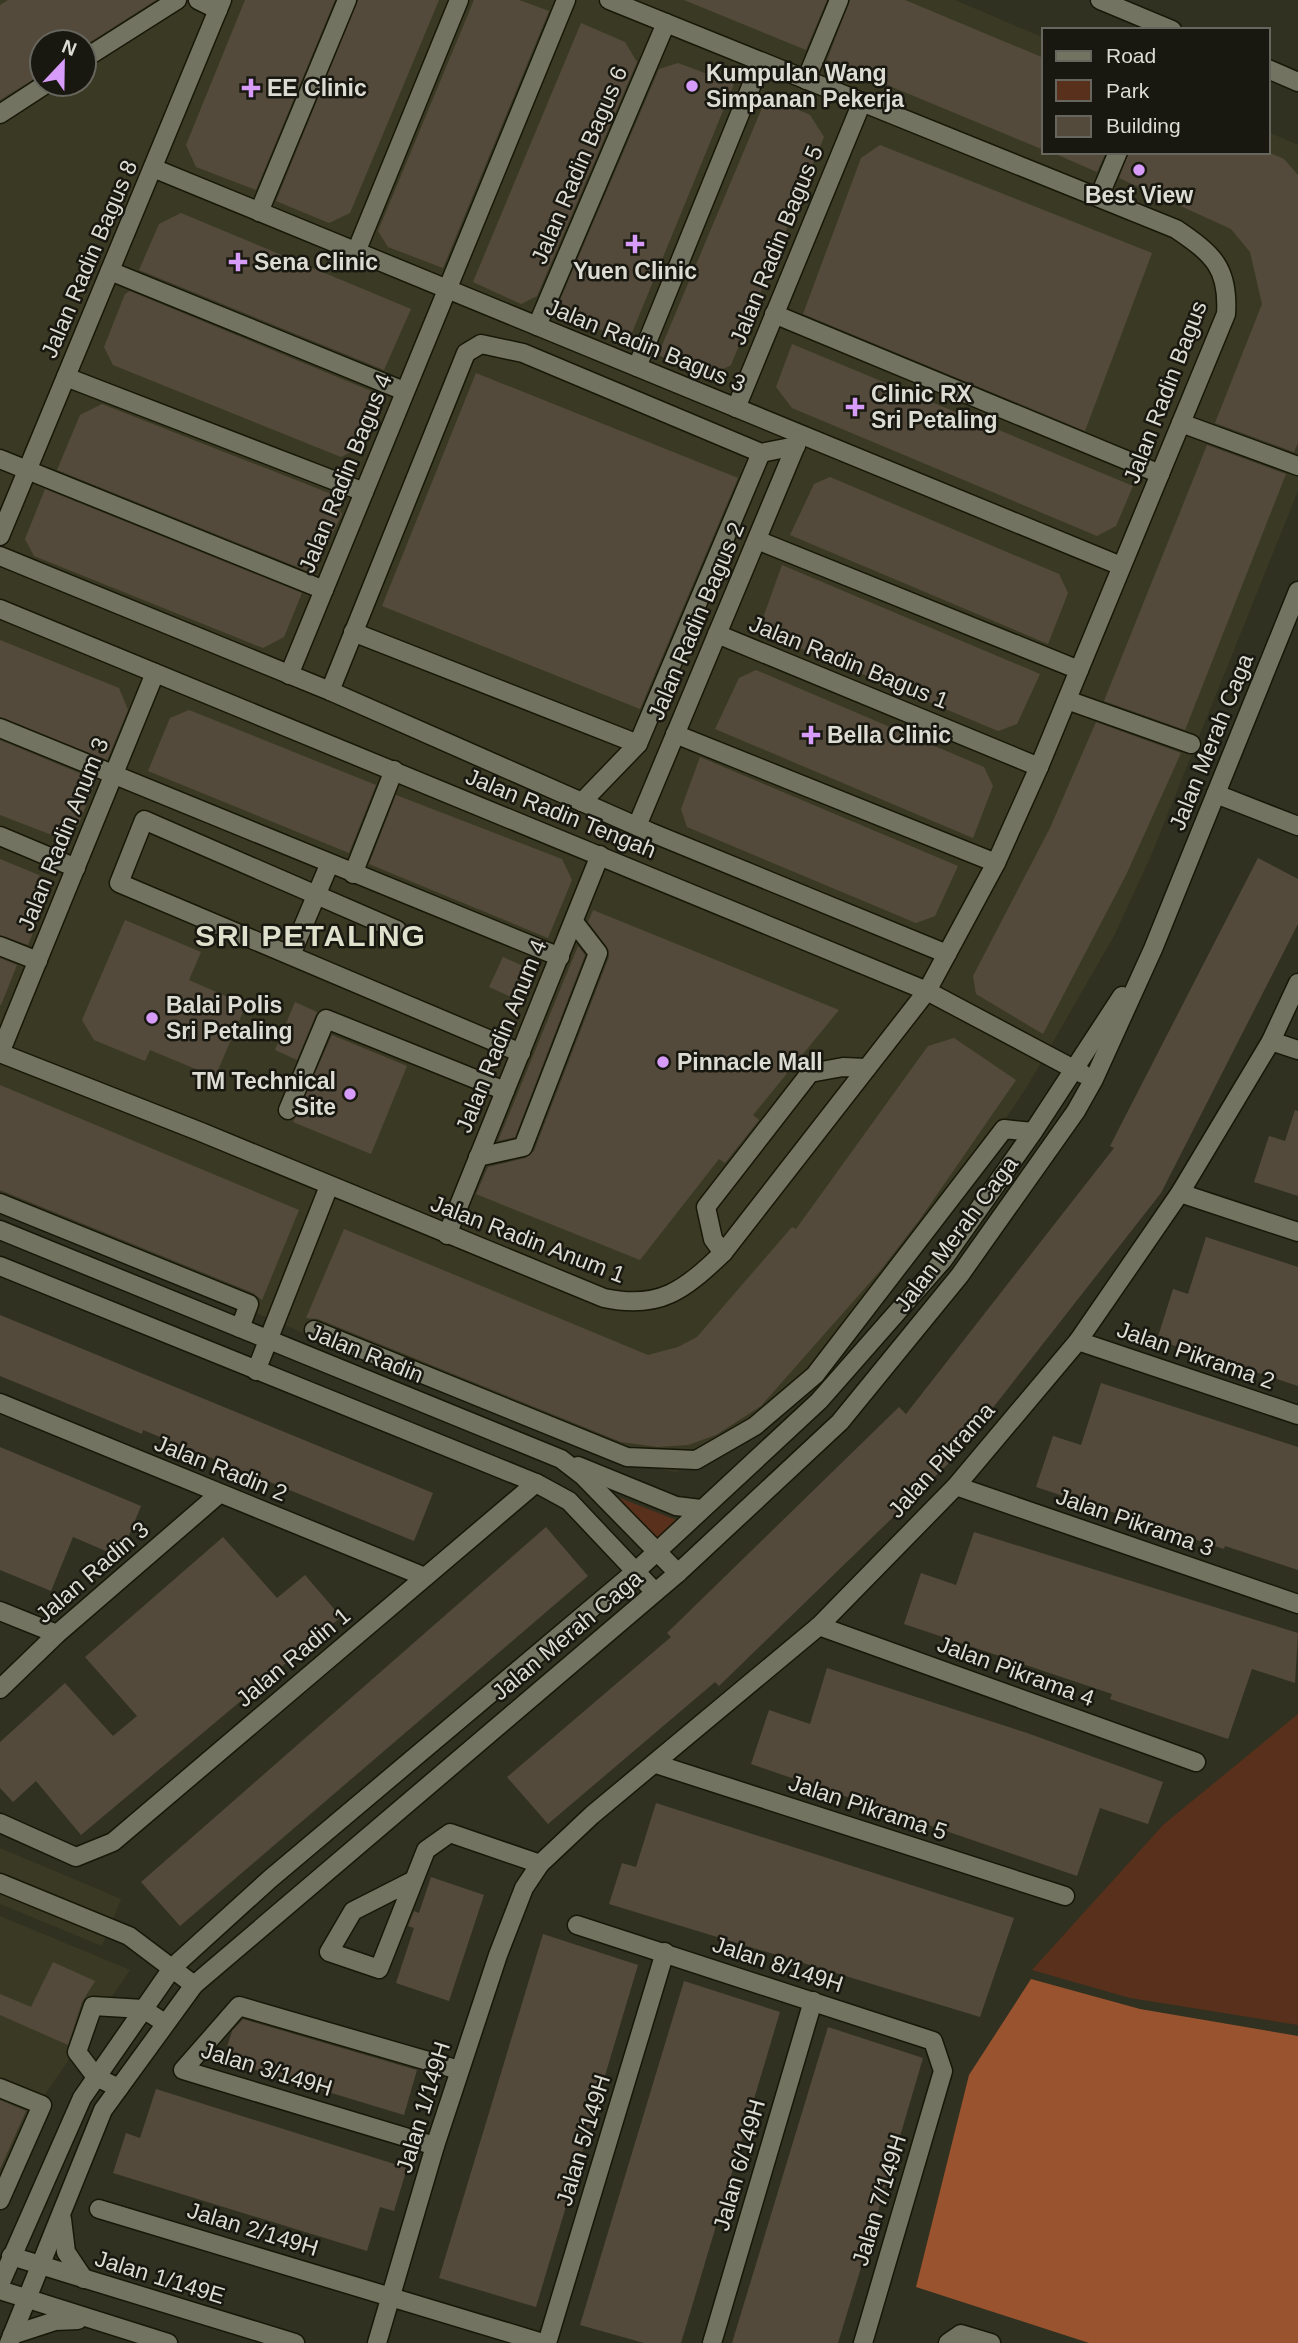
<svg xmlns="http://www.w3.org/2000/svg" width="1298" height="2343" font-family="Helvetica,sans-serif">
<rect width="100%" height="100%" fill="#303120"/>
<g fill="#3a3a24" fill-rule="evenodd">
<path d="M0 0H955L1044 38V152H1268V132L1298 145V491L1150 858 1114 936 1028 1085 914 1255 763 1426 711 1462 675 1472 604 1457 0 1207ZM42 42H84V84H42Z"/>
<path d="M0 1848 121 1899 102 1946 0 1904Z"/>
<path d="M0 1916 130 1970 35 2109 0 2189Z"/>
</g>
<g fill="#59301c">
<path d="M607 1493 679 1521 656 1546Z"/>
<path d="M1298 1714V2025L1130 1998 1032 1970 1163 1825Z"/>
</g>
<path fill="#99532f" d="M1031 1979 1140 2009 1298 2036V2343H1089L916 2287 969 2075Z"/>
<g fill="#544a3b">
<path d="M8 0H156L84 46V42H42V74L0 100V5Z"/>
<path d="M245 0H335L256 190 196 167 186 145Z"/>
<path d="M358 0H439L350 213 329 223 276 201Z"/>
<path d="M474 0H519L549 11 443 268 388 247 378 231Z"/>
<path d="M684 0H827L806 50Z"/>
<path d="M850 0H905L1044 58V150L827 60Z"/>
<path d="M581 23 625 42 637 62 537 296 521 304 473 282Z"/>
<path d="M678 63 734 84 629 340 573 320 560 300 659 69Z"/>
<path d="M767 96 810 115 824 137 731 365 707 377 658 355Z"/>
<path d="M880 145 1152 253 1085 431 803 314 861 158Z"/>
<path d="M1051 152H1106L1097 172Z"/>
<path d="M1129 152H1268L1284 159 1298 175V443L1294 452 1215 423 1262 304 1250 252 1231 229 1119 178Z"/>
<path d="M181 213 411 309 384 370 139 270 159 224Z"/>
<path d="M130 291 383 396 363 446 341 457 113 365 104 347 125 294Z"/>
<path d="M792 344 1133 486 1116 526 1097 536 792 408 776 387Z"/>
<path d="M476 373 738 478 640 709 382 606Z"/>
<path d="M102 404 329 493 342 514 316 568 312 566 310 572 57 470 80 415Z"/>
<path d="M1207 445 1286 474 1185 730 1104 701Z"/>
<path d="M830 477 1059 574 1068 593 1048 644 790 535 814 484Z"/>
<path d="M45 489 302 593 284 637 263 648 34 556 25 539Z"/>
<path d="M782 565 1040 674 1017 724 998 731 769 635 763 618Z"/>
<path d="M0 640 119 688 128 710 107 760 0 717Z"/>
<path d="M756 670 984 767 993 786 973 838 715 729 739 678Z"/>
<path d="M189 710 376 785 349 853 148 771 170 718Z"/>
<path d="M1096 722 1181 753 1126 875 1043 1034 976 994 973 976 1050 828Z"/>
<path d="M0 740 96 780 78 826 57 837 0 815Z"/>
<path d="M700 757 958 866 935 916 916 923 687 827 681 809Z"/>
<path d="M396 795 562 859 572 880 548 938 369 864Z"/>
<path d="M1258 858 1298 879V924L1161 1193 952 1460 719 1686 715 1682 548 1824 507 1777 671 1637 667 1633 899 1407 906 1414 1114 1148 1110 1146Z"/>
<path d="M0 859 39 875 47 897 28 945 0 935Z"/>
<path d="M593 910 839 1010 753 1115 759 1120 725 1163 719 1159 640 1260 476 1194 488 1167 525 1158 534 1151 609 957 607 947 588 922Z"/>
<path d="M125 920 201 952 189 980 246 1005 215 1077 150 1050 145 1061 94 1040 82 1020Z"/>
<path d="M578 946 585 955 515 1137 498 1141Z"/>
<path d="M503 957 534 971 520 1001 489 987Z"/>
<path d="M0 958 17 965 1 1005H0Z"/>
<path d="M295 1002 317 1012 297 1060 275 1050Z"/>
<path d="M332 1035 407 1066 371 1154 293 1122Z"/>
<path d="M954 1038 1016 1080 920 1219 880 1271 761 1406 716 1435 688 1445 657 1447 621 1442 318 1319 306 1318 344 1229 648 1355 678 1347 697 1337 792 1227 796 1229 928 1046Z"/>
<path d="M0 1085 299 1210 262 1300 253 1293 0 1190Z"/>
<path d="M1295 1110 1298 1111V1196L1254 1182 1269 1136 1285 1141Z"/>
<path d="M1206 1237 1298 1267V1386L1157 1340 1173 1289 1188 1294Z"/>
<path d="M0 1315 433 1493 414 1541 143 1430 142 1434 0 1376Z"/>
<path d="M1101 1383 1298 1447V1570L1225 1546 1224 1549 1036 1487 1053 1436 1081 1445Z"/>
<path d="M0 1447 141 1506 120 1557 73 1537 51 1591 0 1570Z"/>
<path d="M546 1527 588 1576 180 1926 141 1882Z"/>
<path d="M974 1532 1298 1633 1295 1683 1252 1669 1228 1739 1110 1699 1112 1694 904 1624 921 1573 956 1585Z"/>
<path d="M223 1537 277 1598 305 1575 341 1617 81 1835 36 1781 13 1802 0 1788V1742L65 1683 113 1736 137 1716 85 1657Z"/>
<path d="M827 1668 1027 1733 1163 1782 1148 1824 1100 1808 1077 1876 751 1764 769 1710 810 1724Z"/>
<path d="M656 1803 1014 1918 980 2017 609 1904 622 1863 636 1867Z"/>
<path d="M431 1877 484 1895 449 2001 396 1983 414 1928 408 1926 414 1911 419 1913Z"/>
<path d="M543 1934 638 1965 536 2307 439 2278Z"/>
<path d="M53 1962 95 1981 82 2002 68 2045 0 2015V1994L31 2007Z"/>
<path d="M684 1981 780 2012 681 2343H644L580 2325Z"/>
<path d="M243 2019 417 2070 404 2115 223 2060 232 2031Z"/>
<path d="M828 2027 923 2058 871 2235 838 2343H732Z"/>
<path d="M156 2089 407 2168 394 2211 380 2207 367 2251 113 2173 126 2133 140 2138Z"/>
<path d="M0 2100 26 2111 0 2169Z"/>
</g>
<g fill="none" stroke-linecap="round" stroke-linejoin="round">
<g stroke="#181809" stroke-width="21">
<g id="minor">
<path d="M198 0 218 10"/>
<path d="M1100 0 1172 30"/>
<path d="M84 59 177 0"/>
<path d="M1268 69 1298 82"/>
<path d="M806 80 839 0"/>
<path d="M0 114 46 84"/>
<path d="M153 168 1121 566"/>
<path d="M1099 197 1118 152"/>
<path d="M259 212 347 0"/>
<path d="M356 252 459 0"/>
<path d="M110 271 404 391"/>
<path d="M774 314 1160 474"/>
<path d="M537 326 666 23"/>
<path d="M637 367 761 62"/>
<path d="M66 377 364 492"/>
<path d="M736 408 862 102"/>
<path d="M1181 423 1298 466"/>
<path d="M0 459 324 590"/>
<path d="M0 536 222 0"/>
<path d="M757 540 1079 670"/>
<path d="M0 556 330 691 650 832 947 954"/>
<path d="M0 609 927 991 1083 1074"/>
<path d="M353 632 638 744"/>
<path d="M717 634 1039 767"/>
<path d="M289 675 566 0"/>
<path d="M330 691 466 353 481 344 523 353 761 453 796 446"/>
<path d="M1067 700 1191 744"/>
<path d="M0 728 560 957"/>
<path d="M675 734 996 863"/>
<path d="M1216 794 1298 826"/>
<path d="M582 802 638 744 761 453"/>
<path d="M637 826 799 438"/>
<path d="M0 836 76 868"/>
<path d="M353 874 394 770"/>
<path d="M397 930 144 820 119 883 521 1053"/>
<path d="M0 946 38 961"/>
<path d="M291 955 329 865"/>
<path d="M1271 1041 1298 1050"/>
<path d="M0 1053 201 1132 604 1298C660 1310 684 1290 723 1253L927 991 996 863 1039 767 1226 314C1229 268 1213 254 1176 229L609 0"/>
<path d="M0 1053 155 673"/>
<path d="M288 1110 326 1019 505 1091"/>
<path d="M478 1157 523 1147 598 953 574 922"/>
<path d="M1180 1193 1298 1232"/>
<path d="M0 1203 249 1304 240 1328"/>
<path d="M0 1230 561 1459 583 1476 678 1573"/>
<path d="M447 1235 600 855"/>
<path d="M723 1253 713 1239 706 1207 810 1073 843 1067 867 1068"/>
<path d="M0 1266 536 1483 569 1501 655 1592"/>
<path d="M314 1330 627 1457 696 1460 755 1426 815 1375 1004 1129 1033 1132"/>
<path d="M1078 1341 1298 1415"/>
<path d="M256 1371 329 1186"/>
<path d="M0 1403 425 1577"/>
<path d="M578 1466 676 1506 701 1509"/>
<path d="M956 1486 1298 1604"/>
<path d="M0 1611 57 1634"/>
<path d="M819 1626 1196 1762"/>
<path d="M0 1689 57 1634 219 1494"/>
<path d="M656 1764 1065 1896"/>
<path d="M0 1823 76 1857 113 1842 536 1483"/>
<path d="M414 1880 353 1911 329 1952 379 1969 426 1850 450 1833 540 1864"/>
<path d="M0 1883 129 1936 194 1985"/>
<path d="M577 1925 933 2041 943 2071 863 2343"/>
<path d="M0 2088 42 2105 0 2200"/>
<path d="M119 2088 96 2077 77 2052 93 2006 143 2009 165 2023"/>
<path d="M435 2146 183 2070 239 2006 459 2070"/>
<path d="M99 2209 543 2343"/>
<path d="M62 2219 66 2252 84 2279"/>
<path d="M11 2256 295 2343"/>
<path d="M0 2284 82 2098 173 1967 270 1879 636 1571 819 1401 943 1260 1033 1132 1122 996"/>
<path d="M0 2290 168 2343"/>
<path d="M12 2335 55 2321 78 2320"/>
<path d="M9 2343 103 2110 194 1985 678 1573 840 1422 960 1275 1076 1111 1094 1079 1153 949 1298 591"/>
<path d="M377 2343 435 2146 498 1955 524 1888 540 1864 592 1815 819 1626 956 1486 1078 1341 1180 1193 1271 1041 1298 983"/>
<path d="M547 2343 665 1952"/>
<path d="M712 2343 813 2001"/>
<path d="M948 2343 961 2334 991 2343"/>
</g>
</g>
<use href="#minor" stroke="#727360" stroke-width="18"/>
</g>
<g fill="#d79bf9" stroke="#181811" stroke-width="2.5">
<circle cx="692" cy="86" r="7"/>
<path d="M247.5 77.5h7v7h7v7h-7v7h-7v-7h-7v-7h7z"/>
<circle cx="1139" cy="170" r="7"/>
<path d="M631.5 233.5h7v7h7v7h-7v7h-7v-7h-7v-7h7z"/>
<path d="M234.5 251.5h7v7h7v7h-7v7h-7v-7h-7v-7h7z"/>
<path d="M851.5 396.5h7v7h7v7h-7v7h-7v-7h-7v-7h7z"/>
<path d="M807.5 724.5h7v7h7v7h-7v7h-7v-7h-7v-7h7z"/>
<circle cx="152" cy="1018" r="7"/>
<circle cx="663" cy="1062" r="7"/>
<circle cx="350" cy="1094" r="7"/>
</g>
<g text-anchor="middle" stroke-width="5" stroke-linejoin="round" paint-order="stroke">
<g font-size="23" font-weight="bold" fill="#dcdcd2" stroke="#181811" text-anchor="start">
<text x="706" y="81">Kumpulan Wang<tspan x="706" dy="26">Simpanan Pekerja</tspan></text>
<text x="267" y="96">EE Clinic</text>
<text x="1139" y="203" text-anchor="middle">Best View</text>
<text x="254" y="270">Sena Clinic</text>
<text x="635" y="279" text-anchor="middle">Yuen Clinic</text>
<text x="871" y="402">Clinic RX<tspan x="871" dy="26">Sri Petaling</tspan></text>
<text x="827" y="743">Bella Clinic</text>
<text x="166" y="1013">Balai Polis<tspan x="166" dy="26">Sri Petaling</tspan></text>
<text x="677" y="1070">Pinnacle Mall</text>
<text x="336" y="1089" text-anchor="end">TM Technical<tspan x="336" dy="26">Site</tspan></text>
</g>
<g font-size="23" fill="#dcdcd2" stroke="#181811">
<text transform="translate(579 165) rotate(-67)" y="8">Jalan Radin Bagus 6</text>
<text transform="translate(776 245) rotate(-68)" y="8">Jalan Radin Bagus 5</text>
<text transform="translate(89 259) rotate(-67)" y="8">Jalan Radin Bagus 8</text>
<text transform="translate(646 345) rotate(22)" y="8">Jalan Radin Bagus 3</text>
<text transform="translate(1165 392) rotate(-69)" y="8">Jalan Radin Bagus</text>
<text transform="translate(345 473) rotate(-68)" y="8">Jalan Radin Bagus 4</text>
<text transform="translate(696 621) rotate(-67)" y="8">Jalan Radin Bagus 2</text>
<text transform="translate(849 662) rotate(22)" y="8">Jalan Radin Bagus 1</text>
<text transform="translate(1211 742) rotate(-68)" y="8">Jalan Merah Caga</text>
<text transform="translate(561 813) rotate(22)" y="8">Jalan Radin Tengah</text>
<text transform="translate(63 834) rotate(-68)" y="8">Jalan Radin Anum 3</text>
<text transform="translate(501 1036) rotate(-68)" y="8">Jalan Radin Anum 4</text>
<text transform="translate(956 1234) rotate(-53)" y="8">Jalan Merah Caga</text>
<text transform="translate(528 1239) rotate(21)" y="8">Jalan Radin Anum 1</text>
<text transform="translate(366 1353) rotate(22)" y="8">Jalan Radin</text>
<text transform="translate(1196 1355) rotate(19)" y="8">Jalan Pikrama 2</text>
<text transform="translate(941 1460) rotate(-48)" y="8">Jalan Pikrama</text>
<text transform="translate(221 1468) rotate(22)" y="8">Jalan Radin 2</text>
<text transform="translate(1135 1522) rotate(19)" y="8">Jalan Pikrama 3</text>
<text transform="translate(92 1572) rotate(-41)" y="8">Jalan Radin 3</text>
<text transform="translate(567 1635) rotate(-40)" y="8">Jalan Merah Caga</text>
<text transform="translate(293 1657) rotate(-40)" y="8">Jalan Radin 1</text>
<text transform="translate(1016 1671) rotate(20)" y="8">Jalan Pikrama 4</text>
<text transform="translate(868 1807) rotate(18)" y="8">Jalan Pikrama 5</text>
<text transform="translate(778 1964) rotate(18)" y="8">Jalan 8/149H</text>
<text transform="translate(267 2069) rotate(17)" y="8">Jalan 3/149H</text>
<text transform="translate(423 2107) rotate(-73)" y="8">Jalan 1/149H</text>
<text transform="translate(583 2140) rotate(-73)" y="8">Jalan 5/149H</text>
<text transform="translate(739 2165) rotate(-74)" y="8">Jalan 6/149H</text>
<text transform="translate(879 2200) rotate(-73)" y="8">Jalan 7/149H</text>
<text transform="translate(253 2229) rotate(17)" y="8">Jalan 2/149H</text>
<text transform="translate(160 2277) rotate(17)" y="8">Jalan 1/149E</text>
</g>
<g font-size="30" font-weight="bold" letter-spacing="2" fill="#e0e1cd" stroke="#181811">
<text x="311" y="946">SRI PETALING</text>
</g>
</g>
<rect x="1042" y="28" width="228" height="126" fill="#181811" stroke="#66665e" stroke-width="2"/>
<rect x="1056" y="51" width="35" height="10" fill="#727360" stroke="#66665e" stroke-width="2"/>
<text x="1106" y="63" font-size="21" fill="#dcdcd2">Road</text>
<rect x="1056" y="80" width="35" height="21" fill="#59301c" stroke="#66665e" stroke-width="2"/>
<text x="1106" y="98" font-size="21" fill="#dcdcd2">Park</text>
<rect x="1056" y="116" width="35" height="21" fill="#544a3b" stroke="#66665e" stroke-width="2"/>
<text x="1106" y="133" font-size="21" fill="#dcdcd2">Building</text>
<g transform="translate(63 63) rotate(22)"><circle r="33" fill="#181811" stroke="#66665e" stroke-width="2"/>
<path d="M0-5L12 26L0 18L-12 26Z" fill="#d79bf9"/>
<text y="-10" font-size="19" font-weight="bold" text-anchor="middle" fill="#dcdcd2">N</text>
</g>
</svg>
